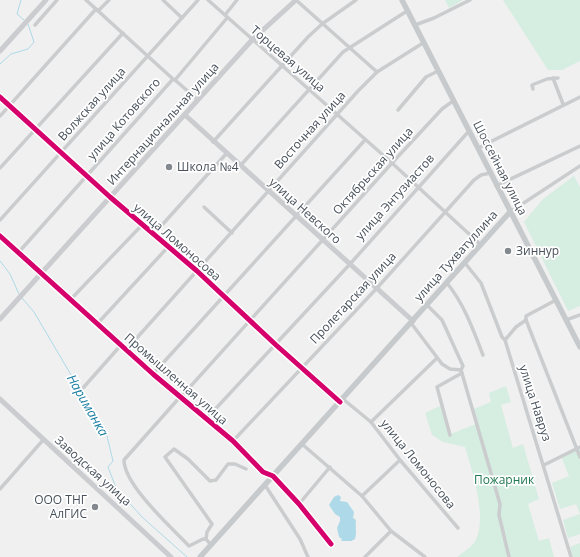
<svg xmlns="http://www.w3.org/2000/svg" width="580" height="557" font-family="'Open Sans',sans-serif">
<rect width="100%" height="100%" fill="#f0f0f0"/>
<g fill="#d6ede1">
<path d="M445 0H463L449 8Z"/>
<path d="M503 0H580V61L562 70H548Z"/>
<path d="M574 176 580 187V306L568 311 524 222 543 199Z"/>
<path d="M506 386 511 402 501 405 513 448 523 444 539 499 528 504 539 541 549 538 554 557H457C462 553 470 548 474 543 489 520 472 471 465 447L443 442 432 435 425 413 442 405 451 434 478 423 474 409 491 402 489 393Z"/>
<path d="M580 446V534L568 538 563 520 580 514 576 504 560 509 552 483 569 476 561 456Z"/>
<path d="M580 543V557H573L570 547Z"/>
</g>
<path fill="#aed9e8" d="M338 495 341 497 340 501 347 502 354 512 353 518 356 520C355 527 357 533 355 539L351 541H341L342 539 339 537 337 528 340 521V517L335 514 329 505 334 497Z"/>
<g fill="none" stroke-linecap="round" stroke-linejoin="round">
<g stroke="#aed9e8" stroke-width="1">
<path d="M21 0 17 14 24 20"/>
<path d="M0 64 11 54 28 49 34 42 28 24"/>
<path d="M0 261 10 274 19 294"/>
<path d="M22 298 34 312 107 436 113 461 108 467 118 493 123 496 142 517 187 557"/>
</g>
<g stroke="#caccce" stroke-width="3.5">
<path d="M86 0 173 79"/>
<path d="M163 0 182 18"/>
<path d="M208 0 392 163 481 245"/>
<path d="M296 0 377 72"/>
<path d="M98 11 109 0"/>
<path d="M225 15 237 0"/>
<path d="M35 25 57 0"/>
<path d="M415 25 434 18 470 0"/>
<path d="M553 78 563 104"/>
<path d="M175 80 198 100"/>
<path d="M533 89 532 85 547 79 558 78"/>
<path d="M398 110 426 77 438 71"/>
<path d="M0 116 96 9"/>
<path d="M213 142 308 37 322 24 356 0"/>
<path d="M478 148 580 97"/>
<path d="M240 166 343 52 407 11"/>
<path d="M0 168 123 33"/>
<path d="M496 186 580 146"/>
<path d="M204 207 232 233"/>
<path d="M510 212 580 166"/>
<path d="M0 220 198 0"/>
<path d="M153 235 226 154"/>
<path d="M0 236 153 374 233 441 263 472 273 476 299 504 331 544"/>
<path d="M18 253 173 79 175 80 227 18"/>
<path d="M465 263 481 283 502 337 505 340 571 557"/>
<path d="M447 283C464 304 473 329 483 355"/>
<path d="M71 299 142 225"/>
<path d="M427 305 442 320 463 366 461 370 500 504 499 515 509 557"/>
<path d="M526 320 580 457"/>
<path d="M566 320 580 315"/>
<path d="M98 323 168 247"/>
<path d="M411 323 442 364 450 369 461 370"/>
<path d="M505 340 516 327 526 320V316L556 300"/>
<path d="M126 350 358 91 377 72 423 43"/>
<path d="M153 374 365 140"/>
<path d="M83 388 121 345"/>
<path d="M180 397 124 460C124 485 171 527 189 546L203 539H206"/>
<path d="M180 398 392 163 442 109 453 101"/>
<path d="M343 399 371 422 400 460 458 528"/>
<path d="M207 418 350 264 469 131"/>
<path d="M371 422 437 358"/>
<path d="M450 435 437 387 462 373"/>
<path d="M233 441 377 288 474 180 481 175 490 173"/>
<path d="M302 444 362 496 391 531 425 557"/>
<path d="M544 465 580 447"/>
<path d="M265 485 300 539 308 557"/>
<path d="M0 489 44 439"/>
<path d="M362 496 400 460"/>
<path d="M299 504 330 467"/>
<path d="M211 545 206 539 207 532 212 524 165 457 174 449 188 459 210 481 216 480 228 464H235L246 469"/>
<path d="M365 557 391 531"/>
</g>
<g stroke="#cbcccf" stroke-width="5">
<path d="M0 51 46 0"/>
<path d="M0 97 110 197 197 271 276 345 340 402"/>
<path d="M185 115 413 321"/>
<path d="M0 319 252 40 296 0"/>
<path d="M0 399 171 557"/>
</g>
<g stroke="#c7cacc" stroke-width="5.5">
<path d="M402 0 580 347"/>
<path d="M200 557 510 212"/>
</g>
<g stroke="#fff" stroke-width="8">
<g id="cycleway">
<path d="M0 97 110 197 197 271 276 345 340 402"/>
<path d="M0 236 153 374 233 441 263 472 273 476 299 504 331 544"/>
</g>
</g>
<use href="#cycleway" stroke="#d6006c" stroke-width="5"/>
</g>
<g fill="#83898f" stroke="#fff" stroke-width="1.5">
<circle cx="169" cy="167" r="4"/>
<circle cx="508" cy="251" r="4"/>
<circle cx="95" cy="507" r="4"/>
</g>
<g text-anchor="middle" stroke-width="3.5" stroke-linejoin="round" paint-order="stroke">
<g font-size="12" fill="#48515b" stroke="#fff">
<text transform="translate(288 59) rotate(41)" y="4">Торцевая улица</text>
<text transform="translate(92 104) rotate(-48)" y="4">Волжская улица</text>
<text transform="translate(124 119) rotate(-49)" y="4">улица Котовского</text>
<text transform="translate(163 124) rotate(-48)" y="4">Интернациональная улица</text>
<text transform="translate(310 130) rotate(-48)" y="4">Восточная улица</text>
<text transform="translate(500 168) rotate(63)" y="4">Шоссейная улица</text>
<text transform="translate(373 171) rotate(-48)" y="4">Октябрьская улица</text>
<text transform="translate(395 197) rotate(-48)" y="4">улица Энтузиастов</text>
<text transform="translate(305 211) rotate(42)" y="4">улица Невского</text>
<text transform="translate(177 242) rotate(41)" y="4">улица Ломоносова</text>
<text transform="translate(456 256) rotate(-48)" y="4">улица Тухватуллина</text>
<text transform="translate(353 298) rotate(-47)" y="4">Пролетарская улица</text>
<text transform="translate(176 379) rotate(41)" y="4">Промышленная улица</text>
<text transform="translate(535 403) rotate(72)" y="4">улица Навруз</text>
<text transform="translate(418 464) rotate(51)" y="4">улица Ломоносова</text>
<text transform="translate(93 471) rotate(42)" y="4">Заводская улица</text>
</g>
<g font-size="12" fill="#48515b" stroke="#fff" text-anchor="start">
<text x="177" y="171">Школа №4</text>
<text x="516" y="255">Зиннур</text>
<text x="87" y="504" text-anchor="end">ООО ТНГ<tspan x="87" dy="14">АлГИС</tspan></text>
</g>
<g font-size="12" fill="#1e774f" stroke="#fff">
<text x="504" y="484">Пожарник</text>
</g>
<g font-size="13" font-style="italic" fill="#187c9f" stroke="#fff">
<text transform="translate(88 405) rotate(60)" y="5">Нариманка</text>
</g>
</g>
</svg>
